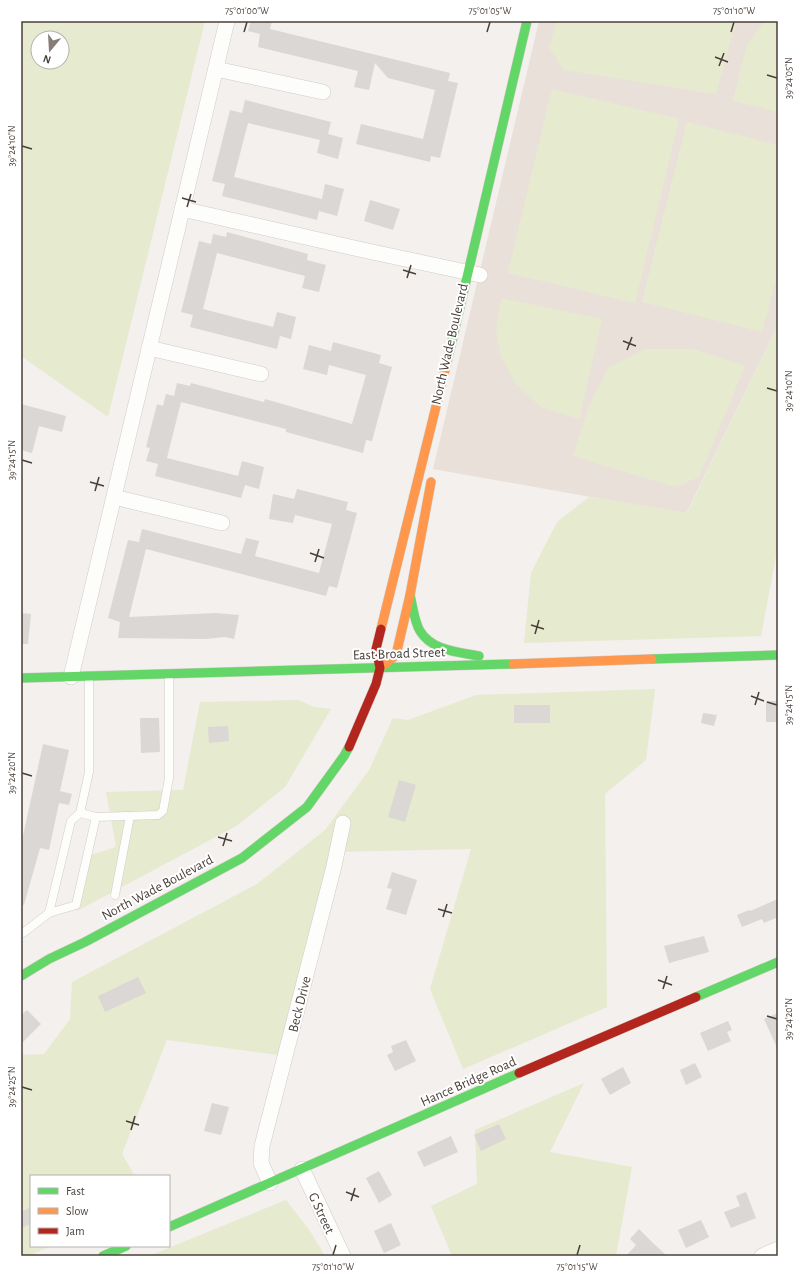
<svg xmlns="http://www.w3.org/2000/svg" width="799" height="1277" font-family="'Alegreya Sans',sans-serif">
<rect width="100%" height="100%" fill="#f3f0ed"/>
<path fill="#e9e1d9" d="M539 21H778V325L686 514 433 469Z"/>
<g fill="#e6eacf" fill-rule="evenodd">
<path d="M21 21H205L108 417 21 356ZM38 38H62V62H38Z"/>
<path d="M557 21H736L716 94 564 70 549 48Z"/>
<path d="M765 21H778V112L733 101 747 45Z"/>
<path d="M552 89 679 119 635 303 508 273Z"/>
<path d="M687 122 778 145V270L762 332 642 302Z"/>
<path d="M501 298 602 319 579 419 541 407 515 383 501 356 496 331Z"/>
<path d="M778 325V550L777 551 761 636 524 643 531 573 557 522 589 497 687 513Z"/>
<path d="M645 349H693L745 366 699 477 675 487 573 456 589 406 609 367Z"/>
<path d="M655 689 646 760 605 794 607 1007 463 1069 430 989 471 849 335 852 286 1056 167 1040 122 1154 135 1176H31V1246H51L28 1256H21V1055L44 1054 70 1019 72 982 257 884 325 830 369 770 393 718 408 720 476 695Z"/>
<path d="M298 700 314 707 331 709 285 787 238 825 77 911 78 904 91 855 116 847 106 792 183 790 200 702Z"/>
<path d="M584 1083 550 1152 632 1167 616 1256H452L431 1206 477 1184 475 1130Z"/>
<path d="M286 1200 310 1231 325 1256H149Z"/>
</g>
<g fill="#dbd7d4">
<path d="M251 21H272L270 29 450 73 448 81 458 83 440 158 431 156 430 162 356 144 361 124 423 139 435 90 388 78 375 63 369 90 354 87 358 71 258 47 260 34 248 31Z"/>
<path d="M245 100 331 122 328 134 343 138 338 159 317 153 320 140 248 123 234 177 322 199 325 184 344 189 337 216 319 211 317 220 222 196 225 184 212 181 230 110 242 113Z"/>
<path d="M370 200 400 209 393 230 364 221Z"/>
<path d="M227 232 308 254 307 260 326 265 319 292 302 288 305 276 217 253 203 309 273 327 277 312 296 317 291 339 280 336 277 349 190 327 193 315 181 312 199 241 211 244 213 234 226 237Z"/>
<path d="M333 342 381 355 379 363 392 367 372 441 366 440 363 453 286 432V429L181 402 167 458 238 476 242 461 264 467 259 489 245 485 241 498 155 476 158 464 146 461 150 448 146 447 157 404 163 406 166 394 174 396 177 383 190 386 191 383 264 402 265 399 352 424 366 375 329 365 327 375 303 369 309 345 331 351Z"/>
<path d="M21 404 66 416 62 432 39 426 32 453 21 450Z"/>
<path d="M297 489 348 502 346 510 357 513 337 588 329 586 326 596 146 549 129 617 216 613 239 615 234 639 225 637 205 639 118 638 120 622 108 618 128 540 139 542 142 529 241 554 246 538 259 541 255 556 319 573 332 524 295 515 293 523 269 519 273 494 294 499Z"/>
<path d="M21 613 31 614 28 644H21Z"/>
<rect x="766" y="701" width="12" height="21"/>
<rect x="514" y="705" width="36" height="18"/>
<path d="M703 713 717 715 714 726 701 723Z"/>
<path d="M140 718H159L160 752 141 753Z"/>
<path d="M228 726 229 741 209 743 208 727Z"/>
<path d="M43 744 69 750 60 791 72 794 69 805 59 803 49 850 40 848 24 905 21 904V845Z"/>
<path d="M399 780 416 785 405 822 388 817Z"/>
<path d="M392 872 417 880 406 915 386 909 392 889 387 888Z"/>
<path d="M778 899V917L764 923 762 919 742 927 737 915 749 910 750 911Z"/>
<path d="M704 936 709 952 669 963 664 946Z"/>
<path d="M138 977 146 993 105 1012 98 996Z"/>
<path d="M27 1010 41 1024 21 1044V1015Z"/>
<path d="M778 1013V1050L764 1019Z"/>
<path d="M728 1021 732 1030 727 1032 731 1041 708 1051 700 1033Z"/>
<path d="M406 1040 416 1061 395 1071 387 1055 393 1052 391 1046Z"/>
<path d="M695 1063 702 1077 686 1085 680 1070Z"/>
<path d="M623 1067 631 1083 610 1095 601 1079Z"/>
<path d="M212 1103 229 1107 221 1135 204 1131Z"/>
<path d="M499 1124 506 1139 481 1151 474 1135Z"/>
<path d="M451 1136 458 1152 424 1167 417 1152Z"/>
<path d="M379 1171 392 1195 379 1203 366 1178Z"/>
<path d="M746 1192 756 1218 731 1228 724 1212 740 1206 736 1196Z"/>
<path d="M31 1207V1224L21 1228V1212Z"/>
<path d="M701 1220 709 1237 686 1248 678 1230Z"/>
<path d="M391 1223 401 1245 384 1253 374 1231Z"/>
<path d="M639 1229 653 1243 667 1256H626L636 1245 630 1239Z"/>
</g>
<g fill="none" stroke-linecap="round" stroke-linejoin="round">
<g stroke="#cfccc9" stroke-width="9">
<g id="lane">
<path d="M80 813 96 817"/>
<path d="M115 895 130 816"/>
<path d="M49 913 76 905 96 817 158 815 163 811 169 778V676"/>
<path d="M21 933H23L49 913 71 821 80 813 89 772V678"/>
</g>
</g>
<g stroke="#cfccc9" stroke-width="16">
<g id="street">
<path d="M216 69 323 92"/>
<path d="M182 209 363 250 480 275"/>
<path d="M149 348 261 374"/>
<path d="M114 497 222 523"/>
<path d="M71 677 227 21"/>
<path d="M302 1169 343 1256"/>
<path d="M270 1183 261 1163 262 1146 334 866 343 823"/>
<path d="M762 1256 778 1249"/>
</g>
</g>
<g stroke="#d3ccc6" stroke-width="10">
<g id="fast">
<path d="M448 358 527 21"/>
<path d="M410 595C413 607 414 621 420 631 432 651 459 652 479 656"/>
<path d="M652 659 778 655"/>
<path d="M21 678 513 664"/>
<path d="M21 976 49 959 85 942 242 858 307 807 344 756 349 747"/>
<path d="M696 997 778 962"/>
<path d="M169 1227 519 1073"/>
<path d="M103 1256 126 1246"/>
</g>
</g>
<g stroke="#d3ccc6" stroke-width="10">
<g id="slow">
<path d="M381 629 448 358"/>
<path d="M513 664 652 659"/>
<path d="M380 668 396 655 410 595 431 482"/>
</g>
</g>
<g stroke="#d3ccc6" stroke-width="10">
<g id="jam">
<path d="M349 747 376 684 380 668 376 649 381 629"/>
<path d="M519 1073 696 997"/>
</g>
</g>
<use href="#lane" stroke="#fdfdfc" stroke-width="8"/>
<use href="#street" stroke="#fdfdfc" stroke-width="15"/>
<use href="#fast" stroke="#63d668" stroke-width="9"/>
<use href="#slow" stroke="#ff974d" stroke-width="9"/>
<use href="#jam" stroke="#b3261e" stroke-width="9"/>
</g>
<path fill="none" stroke="#493f39" stroke-width="1.5" d="M244 32 247 22M487 32 490 22M731 32 734 22M715 57 728 62M719 66 724 53M767 75 777 78M22 146 32 149M182 198 196 202M187 207 191 194M403 270 416 274M407 278 411 265M623 341 636 346M627 350 632 337M767 388 777 391M22 460 32 463M90 482 104 486M95 491 99 477M310 553 324 558M315 562 319 549M531 625 544 629M535 634 539 620M751 696 764 701M767 702 777 705M755 705 759 692M22 773 32 776M218 837 232 841M223 846 227 833M438 909 452 913M443 917 447 904M658 980 672 985M663 989 667 976M767 1016 777 1019M22 1087 32 1090M126 1121 139 1125M131 1130 135 1116M346 1192 359 1197M351 1201 355 1188M333 1255 336 1245M577 1255 580 1245"/>
<g text-anchor="middle" stroke-width="4" stroke-linejoin="round" paint-order="stroke">
<g font-size="14" fill="#493f39" stroke="#fff">
<text transform="translate(449 344) rotate(-77)" y="5">North Wade Boulevard</text>
<text transform="translate(399 653) rotate(-2)" y="5">East Broad Street</text>
<text transform="translate(157 887) rotate(-28)" y="5">North Wade Boulevard</text>
<text transform="translate(299 1004) rotate(-76)" y="5">Beck Drive</text>
<text transform="translate(468 1081) rotate(-24)" y="5">Hance Bridge Road</text>
<text transform="translate(322 1213) rotate(65)" y="5">G Street</text>
</g>
</g>
<rect width="799" height="1277" fill="none" stroke="#ffffff" stroke-width="44"/>
<rect x="30" y="1175" width="140" height="72" fill="#ffffff" stroke="#b6b2b0"/>
<rect x="38" y="1188" width="20" height="6" fill="#63d668" stroke="#b6b2b0"/>
<text x="66" y="1195" font-size="12" fill="#493f39">Fast</text>
<rect x="38" y="1208" width="20" height="6" fill="#ff974d" stroke="#b6b2b0"/>
<text x="66" y="1215" font-size="12" fill="#493f39">Slow</text>
<rect x="38" y="1228" width="20" height="6" fill="#b3261e" stroke="#b6b2b0"/>
<text x="66" y="1235" font-size="12" fill="#493f39">Jam</text>
<g transform="translate(50 50) rotate(198)"><circle r="19" fill="#ffffff" stroke="#b6b2b0"/>
<path d="M0-3L7 15L0 10L-7 15Z" fill="#847d78"/>
<text y="-6" font-size="11" font-weight="bold" text-anchor="middle" fill="#493f39">N</text>
</g>
<rect x="22" y="22" width="755" height="1233" fill="none" stroke="#493f39" stroke-width="1.5"/>
<g font-size="10" text-anchor="middle" fill="#493f39">
<text x="247" y="14">75°01'00"W</text>
<text x="490" y="14">75°01'05"W</text>
<text x="734" y="14">75°01'10"W</text>
<text transform="translate(788 78) rotate(-90)" y="4">39°24'05"N</text>
<text transform="translate(11 146) rotate(-90)" y="4">39°24'10"N</text>
<text transform="translate(788 391) rotate(-90)" y="4">39°24'10"N</text>
<text transform="translate(11 460) rotate(-90)" y="4">39°24'15"N</text>
<text transform="translate(788 705) rotate(-90)" y="4">39°24'15"N</text>
<text transform="translate(11 773) rotate(-90)" y="4">39°24'20"N</text>
<text transform="translate(788 1019) rotate(-90)" y="4">39°24'20"N</text>
<text transform="translate(11 1087) rotate(-90)" y="4">39°24'25"N</text>
<text x="333" y="1270">75°01'10"W</text>
<text x="577" y="1270">75°01'15"W</text>
</g>
</svg>
